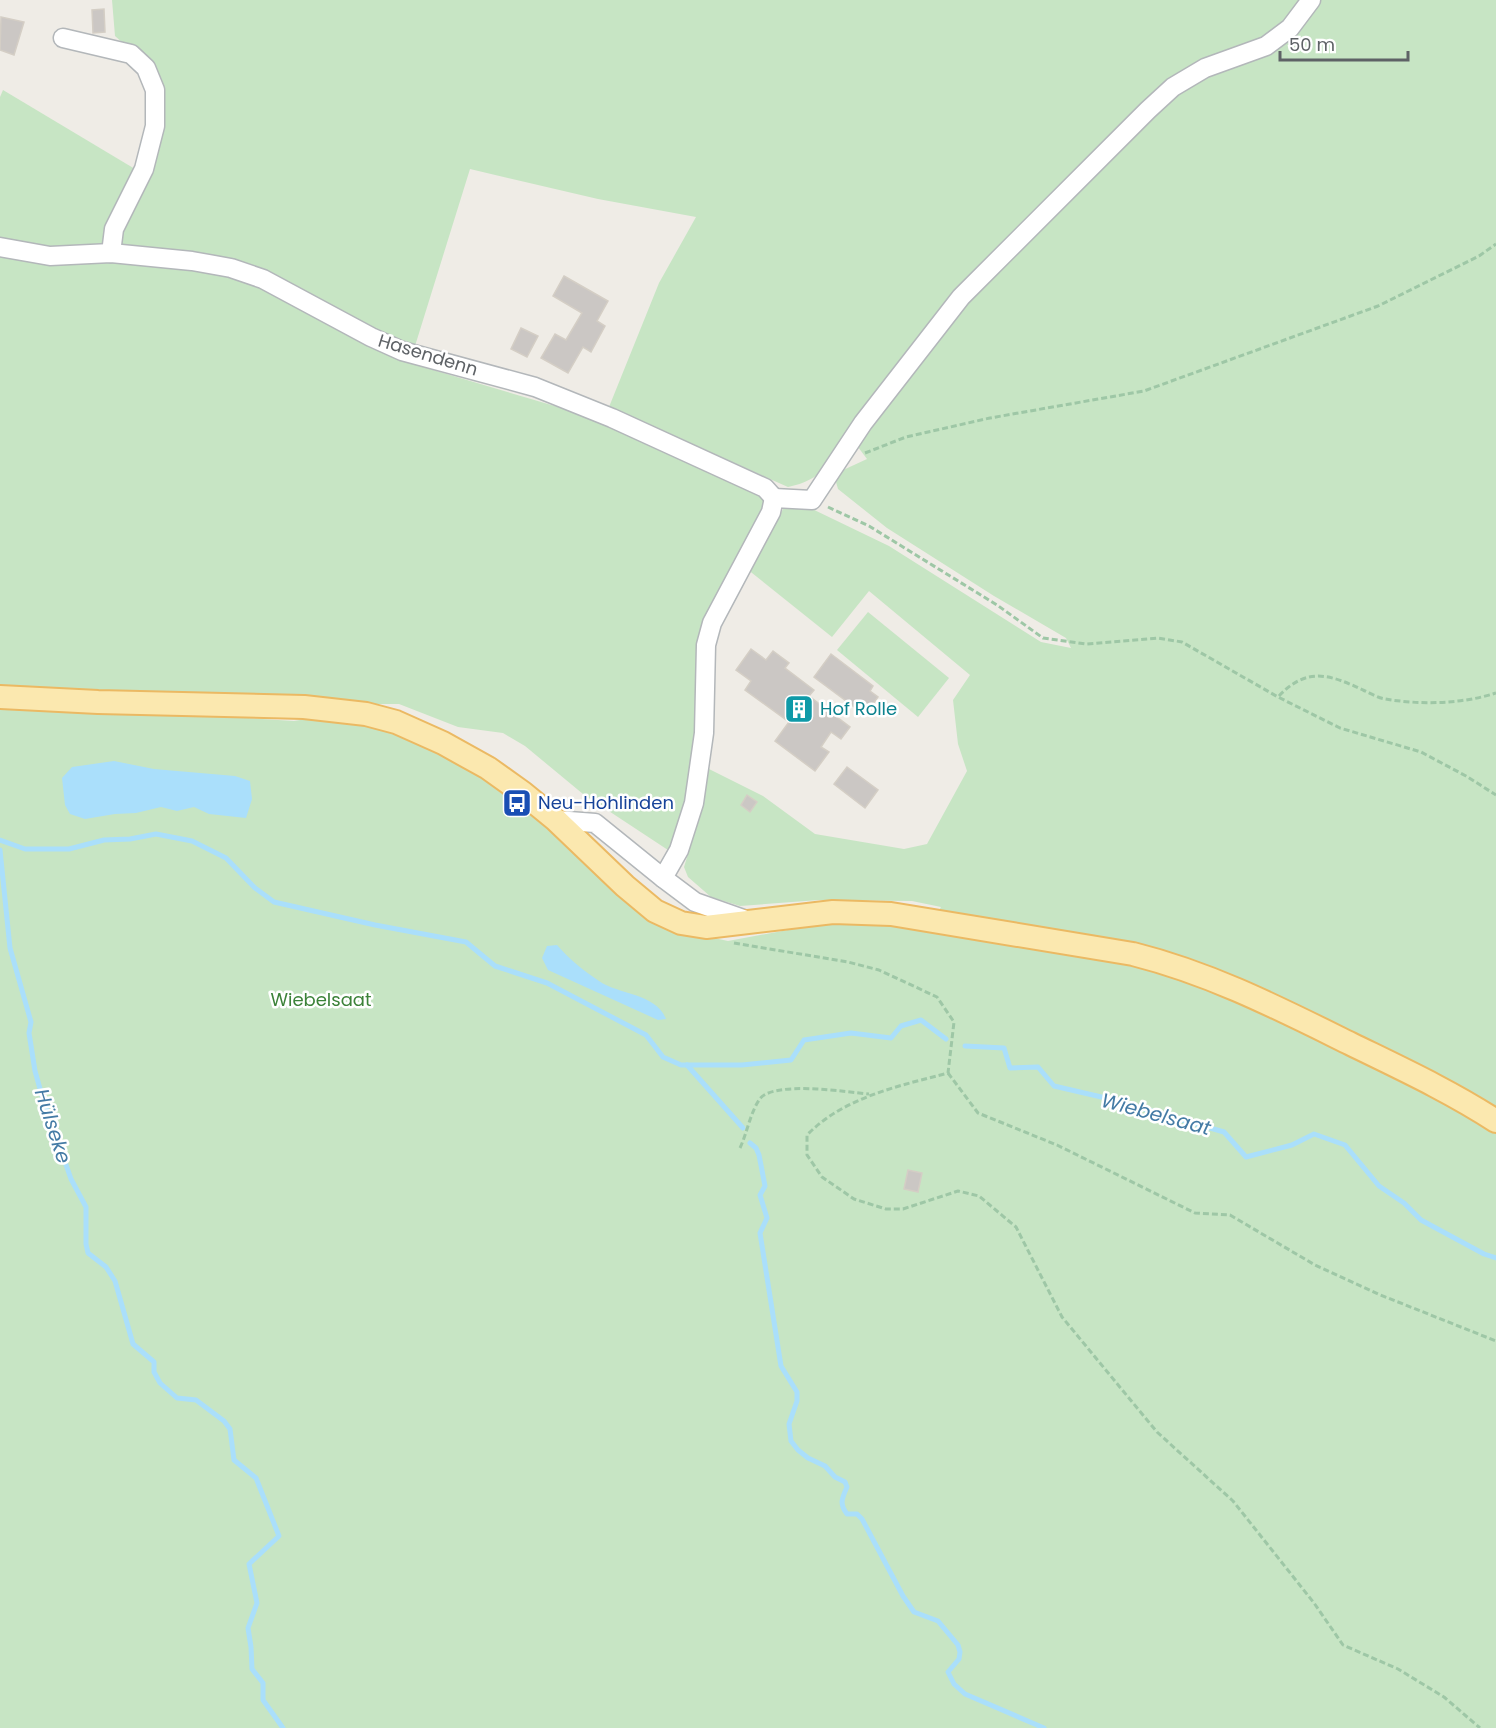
<svg xmlns="http://www.w3.org/2000/svg" width="1496" height="1728" font-family="Poppins,sans-serif">
<rect width="100%" height="100%" fill="#efece6"/>
<g fill="#c7e5c4">
<path d="M112 0H1496V1728H0V702L294 721 319 717 382 724 495 780 691 933 728 941 804 927 855 922 928 930 941 907 912 901 819 900 740 906 711 897 688 877 684 867 693 838 707 768 763 796 815 834 904 849 927 844 967 771 958 744 953 700 970 675 869 591 832 637 747 569 785 506H806L889 546 1041 642 1071 648 1066 638 994 596 887 528 838 489 836 482 841 471 867 459 849 435C831 463 822 480 788 487L609 407 659 283 696 217 598 199 470 169 415 346 345 316 268 274 119 250 118 230 160 99 124 44 115 36Z"/>
<path d="M3 90 140 172 99 250H66L0 242V97Z"/>
<path d="M0 253 194 266 261 285 326 323 396 359 609 422 754 488 766 502 763 511 704 621 699 740 685 814 671 852 583 794 525 746 503 733 458 727 399 704H311L0 691Z"/>
<path d="M868 612 949 678 918 717 837 650Z"/>
</g>
<g fill="#aadffb">
<path d="M114 761 154 769 235 776 250 781 252 799 246 818 209 814 194 807 177 811 161 807 136 813 115 814 85 819 70 814 65 805 62 778 72 767Z"/>
<path d="M557 945C568 958 584 971 599 981 619 995 656 993 666 1019L658 1020 548 970 542 958 547 946Z"/>
</g>
<g fill="none" stroke-linecap="round" stroke-linejoin="round">
<g stroke="#aadffb" stroke-width="5">
<path d="M0 840 25 849H69L104 840 130 839 156 834 192 841 226 858 255 888 274 902 375 925 466 942 495 966 547 983 646 1035 663 1057 681 1065H742L791 1060 804 1040 851 1033 891 1038 901 1026 921 1020 946 1039"/>
<path d="M0 850 10 948 31 1022 29 1033 35 1071 44 1103 57 1132 56 1146 64 1159 71 1179 86 1207V1244L88 1253 106 1267 115 1281 133 1344 154 1362V1372L160 1383 177 1398 196 1400 224 1421 230 1429 234 1460 256 1478 279 1536 249 1564 257 1603 248 1628 251 1647 252 1669 263 1683V1700L283 1728"/>
<path d="M965 1046 1004 1048 1010 1068 1038 1067 1054 1086 1110 1099 1224 1132 1246 1157 1292 1145 1314 1134 1345 1145 1379 1186 1404 1203 1421 1220 1484 1254 1496 1258"/>
<path d="M687 1065 743 1128"/>
<path d="M750 1143 756 1148 759 1155 765 1186 760 1195 767 1218 760 1233 781 1366 797 1392V1401L789 1424 791 1441 798 1450 808 1458 825 1466 835 1477 845 1482 847 1487C842 1498 839 1504 847 1514H857L862 1519 903 1596 914 1612 938 1621 958 1645 960 1652 959 1659 948 1672 954 1684 965 1694 1044 1728"/>
</g>
</g>
<g fill="#cbc7c4" stroke="#d4cec5" stroke-width="1.5">
<path d="M104 9 105 32 93 33 92 10Z"/>
<path d="M1 17 24 22 14 55 0 50Z"/>
<path d="M564 276 608 301 597 321 605 326 591 352 583 347 568 373 541 358 555 334 566 340 582 313 553 296Z"/>
<path d="M521 328 538 336 527 357 511 349Z"/>
<path d="M751 649 766 660 773 651 789 663 785 668 814 690 809 696 850 727 841 739 831 732 821 747 829 752 815 771 775 741 789 722 745 690 751 681 736 670Z"/>
<path d="M831 654 873 686 870 691 878 697 865 715 814 677Z"/>
<path d="M847 767 878 790 865 808 834 784Z"/>
<path d="M747 795 757 802 750 812 741 805Z"/>
<path d="M908 1170 922 1173 918 1192 904 1189Z"/>
</g>
<g fill="none" stroke-linecap="round" stroke-linejoin="round">
<g stroke="#b3b7ba" stroke-width="21">
<g id="minor">
<path d="M63 38 131 54 146 68 155 90V126L144 169 114 229 111 253"/>
<path d="M0 247 50 256 111 253 192 261 231 268 263 279 371 337 402 351 535 387 612 418 765 488 774 498"/>
<path d="M774 498 812 500 863 423 961 297 1148 110 1173 87 1205 68 1266 46 1290 28 1311 0"/>
<path d="M556 820 595 823 663 878 679 850 694 803 704 733 706 645 712 623 771 512 774 498"/>
<path d="M663 878 695 902 746 920"/>
</g>
</g>
<g stroke="#ebb963" stroke-width="26">
<path id="major" d="M0 697 98 702 304 707 366 714 396 722 443 743 488 768 523 793 556 820 625 886 655 911 681 923 706 927 833 912 891 914 1133 954C1212 974 1278 1008 1351 1044 1400 1068 1450 1091 1496 1121"/>
</g>
<g stroke="#9ec7a6" stroke-width="3" stroke-dasharray="6 3" stroke-linecap="butt">
<path d="M865 453 906 437 990 418 1144 391 1378 306 1479 256 1496 244"/>
<path d="M828 507 869 526 997 605 1043 638 1086 644 1158 638 1182 642 1278 697 1340 728 1421 752 1466 776 1496 795"/>
<path d="M1279 696C1307 666 1331 675 1363 690 1370 693 1378 698 1385 699 1421 705 1462 704 1496 693"/>
<path d="M734 943 848 962 879 970 937 997 954 1022 948 1073C899 1086 844 1097 807 1135V1155L822 1177 854 1199 886 1209H903L958 1191 979 1196 1016 1227 1062 1317 1157 1432 1233 1501 1314 1603 1343 1645 1398 1669 1444 1697 1480 1728"/>
<path d="M948 1073 978 1113 1057 1145 1195 1213 1230 1215 1315 1265 1378 1294 1496 1341"/>
<path d="M740 1148C747 1133 750 1114 759 1100 771 1080 847 1092 869 1094"/>
</g>
<use href="#minor" stroke="#fff" stroke-width="18"/>
<use href="#major" stroke="#fbe8af" stroke-width="22"/>
</g>
<defs>
<g id="building-square" transform="scale(1.5)"><rect x="-9" y="-9" width="18" height="18" rx="4" fill="#0f9aa8" stroke="#fff"/><path d="M-4-6H4V6H1V3H-1V6H-4ZM-2.5-4.3h1.7v1.8h-1.7ZM.8-4.3h1.7v1.8H.8ZM-2.5-1h1.7V.8h-1.7ZM.8-1h1.7V.8H.8Z" fill="#fff"/></g>
<g id="bus-square" transform="scale(1.5)"><rect x="-9" y="-9" width="18" height="18" rx="4" fill="#1a4fb4" stroke="#fff"/><path d="M-5-6H5V4H4V6H2V4H-2V6H-4V4H-5ZM-3.5-4V0h7V-4ZM-3.5 1.2v1.5H-2V1.2ZM2 1.2v1.5H3.5V1.2Z" fill="#fff"/></g>
</defs>
<g fill-rule="evenodd">
<use href="#building-square" x="799" y="709"/>
<use href="#bus-square" x="517" y="803"/>
</g>
<g text-anchor="middle" stroke-width="5" stroke-linejoin="round" paint-order="stroke">
<g font-size="18" fill="#5e6266" stroke="#fff">
<text transform="translate(428 355) rotate(17)" y="6">Hasendenn</text>
</g>
<g font-size="18" fill="#0d838f" stroke="#fff" text-anchor="start">
<text x="820" y="715">Hof Rolle</text>
</g>
<g font-size="18" fill="#164399" stroke="#fff" text-anchor="start">
<text x="538" y="809">Neu-Hohlinden</text>
</g>
<g font-size="18" fill="#3c8239" stroke="#fff">
<text x="321" y="1006">Wiebelsaat</text>
</g>
<g font-size="20" font-style="italic" fill="#447ba5" stroke="#fff">
<text transform="translate(1156 1114) rotate(15)" y="7">Wiebelsaat</text>
<text transform="translate(53 1126) rotate(72)" y="7">Hülseke</text>
</g>
</g>
<path d="M1280 51v9h128v-9" fill="none" stroke="#5e6266" stroke-width="3"/>
<text x="1289" y="51" font-size="18" fill="#5e6266" stroke="#ffffff" stroke-width="4.5" paint-order="stroke">50 m</text>
</svg>
